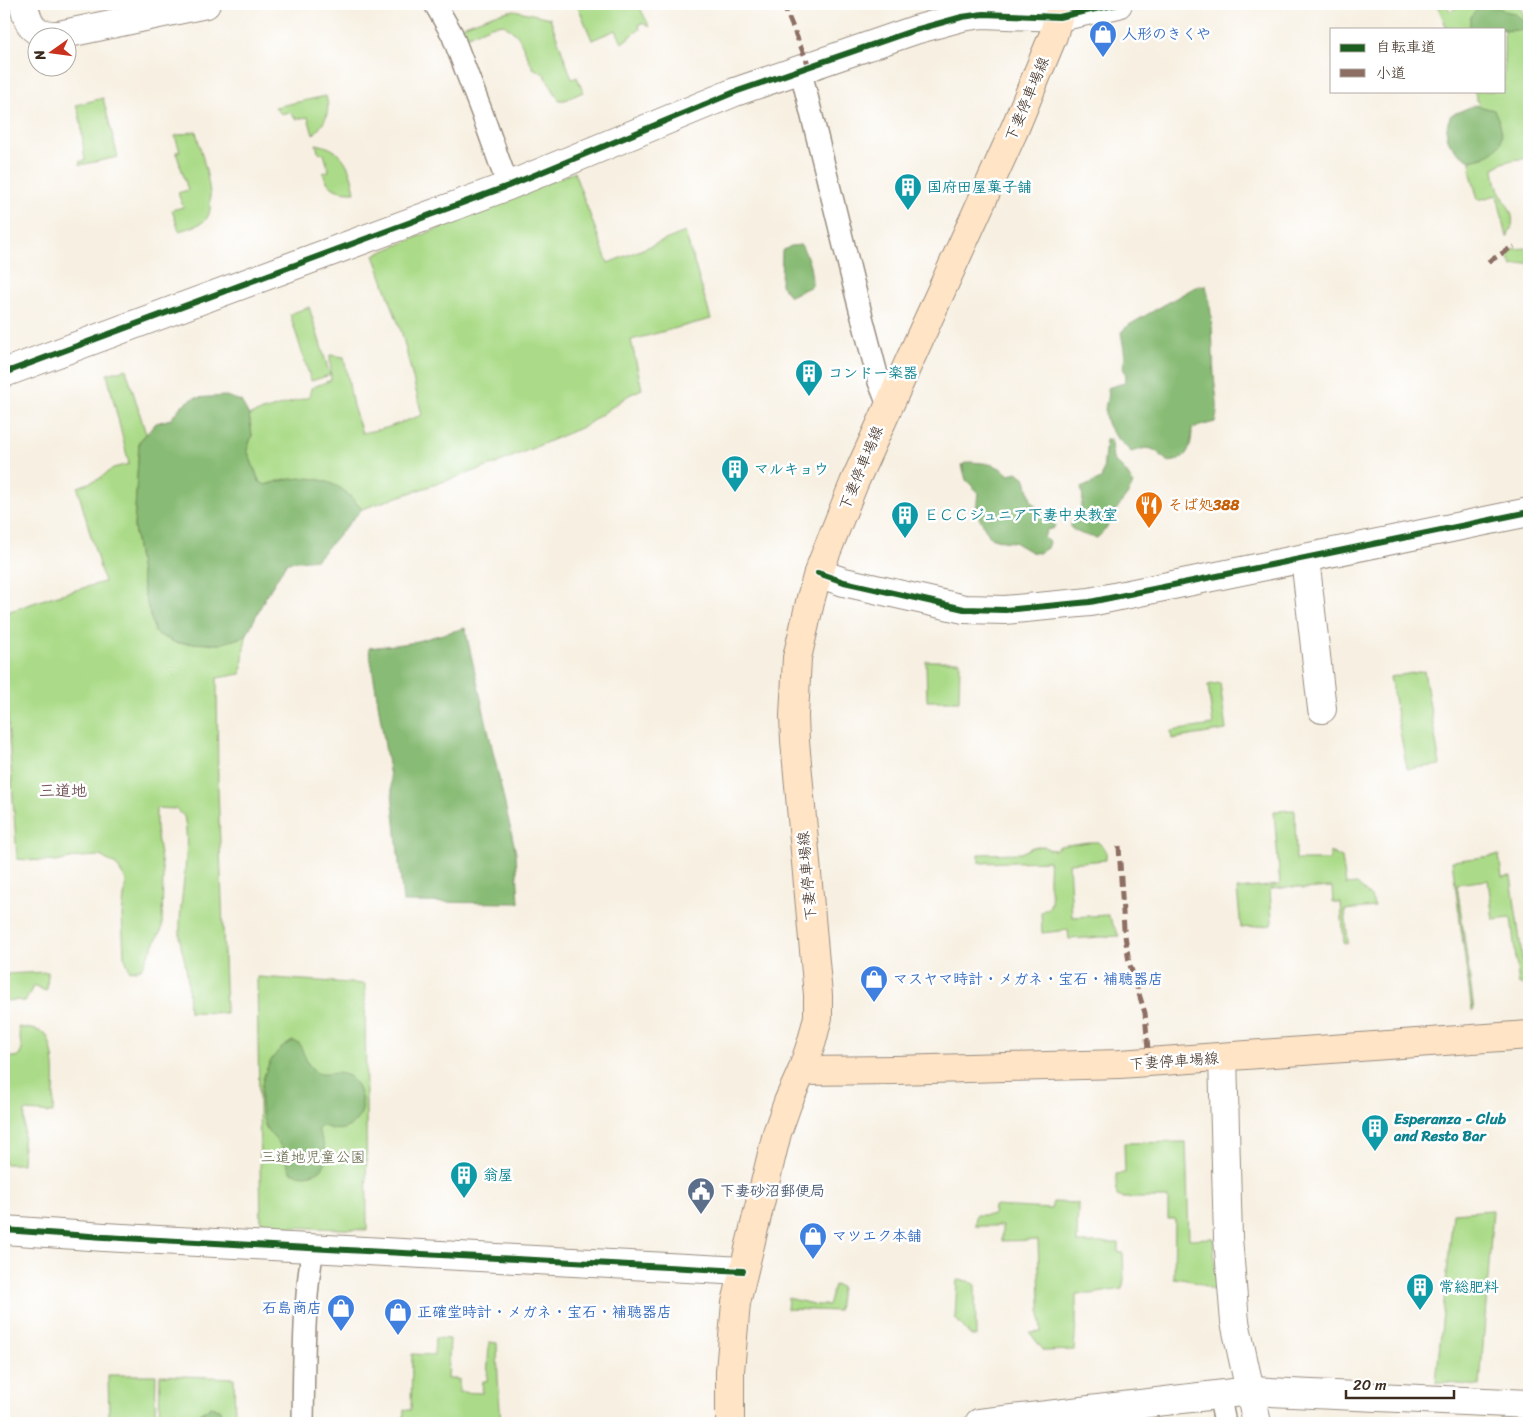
<svg xmlns="http://www.w3.org/2000/svg" width="1533" height="1427" font-family="Sriracha,'Klee One',sans-serif">
<rect width="100%" height="100%" fill="#fff"/>
<filter id="ink" filterUnits="userSpaceOnUse"><feTurbulence type="fractalNoise" baseFrequency=".02" numOctaves="2"/><feDisplacementMap in="SourceGraphic" scale="10" xChannelSelector="R" yChannelSelector="G"/><feConvolveMatrix kernelMatrix="1 2 1 2 8 2 1 2 1" color-interpolation-filters="sRGB"/></filter>
<filter id="wash" filterUnits="userSpaceOnUse"><feTurbulence type="fractalNoise" baseFrequency=".0096" numOctaves="4" result="noise"/><feDisplacementMap in="SourceGraphic" scale="20" xChannelSelector="R" yChannelSelector="G"/><feGaussianBlur stdDeviation="1.12" result="paint"/><feColorMatrix in="noise" values="0 0 0 0 0 0 0 0 0 0 0 0 0 0 0 0 0 1.4 0 .05"/><feComposite in="paint" operator="in"/></filter>
<g filter="url(#wash)">
<rect width="100%" height="100%" fill="#f7f0e2"/>
<g fill="#abdb88" stroke="#738253">
<path d="M577 4H638L650 27 643 23 639 24 640 29 622 43 616 30 592 40Z"/>
<path d="M1437 4H1446L1450 11 1467 4H1519L1529 28V159C1516 158 1504 161 1494 168 1495 176 1496 186 1500 192 1509 209 1519 218 1507 237L1497 195 1478 200 1471 174 1470 160 1484 157 1480 109 1474 91H1504V29H1447Z"/>
<path d="M514 10 550 18 572 79 577 77 583 92 565 100H559L544 74 533 68 518 36 504 24 491 26 461 39 457 28 492 15Z"/>
<path d="M326 96C331 113 325 123 313 135L308 117 297 119 289 112 281 114 275 107Z"/>
<path d="M103 98 118 157 80 165 79 162 85 160C81 140 84 126 76 105Z"/>
<path d="M196 131C200 150 218 203 207 218 201 226 188 228 179 231L172 210 183 207 178 193 188 190 176 152 180 151 175 136Z"/>
<path d="M316 144C344 149 350 166 355 192 338 192 329 190 323 173L329 171 324 154 318 152Z"/>
<path d="M574 172 608 263 685 232 711 319 631 340 642 389 629 395 585 426 493 465 362 509 343 490 285 479 265 485 259 481 247 450 252 435 249 415 309 397 311 388 331 380 330 355 344 357 353 406 362 433 386 428 422 415 402 334 374 255Z"/>
<path d="M1529 248V263L1512 266 1508 255 1512 249Z"/>
<path d="M309 307 330 375 311 381 290 314Z"/>
<path d="M126 369 146 434 139 442 134 527 144 593 155 632 176 643 219 644 246 636 241 674 217 678 218 789 226 1013 189 1012C188 998 189 983 186 969 185 959 181 949 180 939 178 898 192 856 184 816L176 809 156 808V829L163 874 162 929 141 969 130 971 124 956 122 915 126 880 116 865 100 856 79 857 56 862 17 859 4 661V613L51 597 104 582 79 494 78 487 99 479 113 468 129 464 107 374Z"/>
<path d="M926 661H960L959 701H927Z"/>
<path d="M1424 671 1440 765 1407 769 1390 677Z"/>
<path d="M1220 683 1226 730 1172 739 1171 731 1213 725 1208 685Z"/>
<path d="M1295 810 1296 860H1330V852L1342 858 1346 885 1357 884 1371 897 1375 907 1345 910 1348 943 1344 944 1341 903H1333L1332 887 1303 889 1297 887 1270 889 1272 921 1271 925 1241 928 1237 889 1280 885 1274 811Z"/>
<path d="M1088 842H1098L1106 850V860L1069 863 1072 917 1108 915 1119 936 1069 939 1068 930 1042 933 1041 912 1049 908C1055 894 1048 891 1049 878 1049 872 1050 867 1049 861L979 863V854L1021 853 1033 847 1044 846 1048 849 1055 850 1060 846Z"/>
<path d="M1499 855 1502 877 1511 876 1529 1007 1525 984 1519 985 1511 918 1493 920 1488 880 1457 884 1474 1010 1472 1011 1452 861Z"/>
<path d="M48 972 47 989 45 991 34 985 25 1002 17 1000 4 1001V974Z"/>
<path d="M257 977 365 984 367 1230 261 1226Z"/>
<path d="M18 1027 37 1030 46 1034C58 1058 54 1086 53 1113L25 1111 22 1164H4V1121H10L7 1058 19 1056 22 1050Z"/>
<path d="M1186 1142 1189 1239 1213 1238 1216 1274 1215 1291C1201 1283 1190 1280 1174 1278L1175 1219H1168V1198H1123L1117 1196 1116 1174 1125 1173 1124 1143Z"/>
<path d="M1053 1202 1078 1203 1077 1243H1119V1253H1123L1124 1280 1122 1289 1091 1294H1076V1321L1074 1350 1044 1351 1030 1333 1041 1332 1038 1240 1002 1241V1226H975L976 1215H993L994 1206 1051 1209Z"/>
<path d="M1493 1210 1480 1386 1436 1382 1453 1213Z"/>
<path d="M957 1280 969 1281 975 1285 976 1336H971L955 1318Z"/>
<path d="M834 1285 841 1287 838 1311 787 1309 788 1298 817 1305H828Z"/>
<path d="M435 1338 450 1339 448 1379H459V1392L482 1393 483 1381H487L489 1342 497 1343 498 1378 501 1423H403L404 1410H411L412 1354 434 1355Z"/>
<path d="M108 1375H156L155 1423H73V1418H109Z"/>
<path d="M160 1375 234 1378 235 1419H224L222 1423H159Z"/>
</g>
<g fill="#88bb74" stroke="#627249">
<path d="M1485 5 1499 7 1504 11 1514 13 1523 20 1524 28 1520 31 1513 30 1504 31V29H1471C1466 17 1476 9 1485 5Z"/>
<path d="M1475 105 1494 110C1509 138 1503 154 1470 160 1451 149 1440 138 1451 115Z"/>
<path d="M801 245C809 258 812 271 812 286L790 296 781 285 782 251 791 246Z"/>
<path d="M1197 286H1206C1214 315 1212 346 1214 376 1215 391 1220 407 1215 422L1192 428C1192 446 1188 461 1168 462 1153 448 1152 445 1131 452 1120 440 1105 430 1105 412 1105 402 1109 399 1107 388L1124 383 1126 376 1123 367 1125 356 1121 332 1129 325Z"/>
<path d="M226 396 241 401 249 415 252 435 247 450 259 481 265 485C292 477 318 473 343 490 350 495 356 503 362 509L317 559 287 562 265 598 246 636 220 644 176 643 155 633 144 593 134 527 139 442 156 423 171 419 181 406 194 398Z"/>
<path d="M1111 439 1113 459 1126 472 1133 483C1130 493 1124 499 1118 507 1111 518 1108 529 1097 538 1087 536 1079 534 1071 528 1070 512 1088 511 1081 488L1101 479 1103 472 1106 440Z"/>
<path d="M969 462C985 463 997 463 1009 475L1017 472 1026 479 1031 500 1037 508 1053 511 1056 520 1054 528 1047 530 1044 537 1049 542 1047 548 1039 553 1031 552 1014 542 1003 541 990 537 976 512 978 492 966 480 962 465Z"/>
<path d="M465 628 516 853 519 903 403 902 391 783 369 648 410 643Z"/>
<path d="M293 1041 299 1043C303 1051 308 1068 315 1072 325 1078 335 1069 348 1076 357 1080 364 1100 362 1110 361 1116 353 1125 348 1127 340 1132 329 1129 322 1125L318 1129C323 1144 335 1166 314 1173 305 1176 299 1175 291 1172 286 1164 284 1156 281 1147 277 1139 268 1134 265 1125 255 1096 262 1055 293 1041Z"/>
<path d="M210 1407 219 1409 224 1419 222 1423H199L201 1413Z"/>
</g>
</g>
<g filter="url(#ink)">
<g fill="none" stroke-linecap="round" stroke-linejoin="round">
<g stroke="#998d80" stroke-width="24">
<g id="lane">
<path d="M435 4 452 34 482 113 508 186"/>
<path d="M800 68 857 298 879 382 888 405"/>
<path d="M1219 1394 1225 1423"/>
<path d="M303 1423C304 1366 303 1304 313 1249"/>
</g>
</g>
<g stroke="#998d80" stroke-width="30">
<g id="street">
<path d="M24 4C28 27 35 36 59 35L206 4"/>
<path d="M4 373 508 186 735 92 915 30 962 17 983 14 1059 17 1118 4"/>
<path d="M1305 558 1322 709"/>
<path d="M818 573 844 582 964 609 1005 610 1090 602 1529 512"/>
<path d="M1223 1057 1228 1238 1235 1322 1257 1423"/>
<path d="M4 1230 104 1237 743 1271"/>
<path d="M979 1423 1250 1391 1529 1404"/>
</g>
</g>
<g stroke="#998d80" stroke-width="30">
<g id="secondary">
<path d="M802 1071 895 1070 1120 1064 1529 1035"/>
<path d="M730 1423V1371L736 1303 777 1133 788 1102 802 1071 812 1041 818 1017V995L795 741 794 716 797 658 811 598 818 573 854 483 1015 128 1053 36 1062 4"/>
</g>
</g>
<use href="#lane" stroke="#fff" stroke-width="21"/>
<use href="#street" stroke="#fff" stroke-width="28"/>
<use href="#secondary" stroke="#ffe4c6" stroke-width="28"/>
<g stroke="#8d6e63" stroke-width="5" stroke-dasharray="10 5" stroke-linecap="butt">
<path d="M783 4 809 66"/>
<path d="M1488 262 1514 246"/>
<path d="M1119 846 1124 929 1129 962 1145 1013 1149 1062"/>
</g>
<g stroke="#fff" stroke-width="9">
<g id="cycleway">
<path d="M4 373 508 186 735 92 915 30 962 17 983 14 1059 17 1118 4"/>
<path d="M818 573 844 582 964 609 1005 610 1090 602 1529 512"/>
<path d="M4 1230 104 1237 743 1271"/>
</g>
</g>
<use href="#cycleway" stroke="#1b5e20" stroke-width="6"/>
</g>
</g>
<defs>
<g id="shop-pin" transform="scale(1.4375)"><path d="M0 17L-7.5 6A9.5 9.5 0 1 1 7.5 6Z" fill="#3f7fe0" stroke="#fff"/><path d="M-5-2.5h2.3a2.7 3.5 0 0 1 5.4 0H5L5.5 6h-11ZM-1.5-2.5h3a1.5 2.3 0 0 0-3 0Z" fill="#fff"/></g>
<g id="building-pin" transform="scale(1.4375)"><path d="M0 17L-7.5 6A9.5 9.5 0 1 1 7.5 6Z" fill="#0f9aa8" stroke="#fff"/><path d="M-4-6H4V6H1V3H-1V6H-4ZM-2.5-4.3h1.7v1.8h-1.7ZM.8-4.3h1.7v1.8H.8ZM-2.5-1h1.7V.8h-1.7ZM.8-1h1.7V.8H.8Z" fill="#fff"/></g>
<g id="restaurant-pin" transform="scale(1.4375)"><path d="M0 17L-7.5 6A9.5 9.5 0 1 1 7.5 6Z" fill="#e8710a" stroke="#fff"/><path d="M-5-6h1v4h1v-4h1v4h1v-4h1v5L-1.5 .5V6h-2V.5L-5-1ZM5-6V6H3V1.5H1.5Q1.5-4 5-6Z" fill="#fff"/></g>
<g id="civic-pin" transform="scale(1.4375)"><path d="M0 17L-7.5 6A9.5 9.5 0 1 1 7.5 6Z" fill="#5c6f8a" stroke="#fff"/><path d="M-.6-6.5H3V-4.5H.6V-3L4-1V1h2V6H-6V1h2V-1L-.6-3ZM-1.2 2.5V6h2.4V2.5Z" fill="#fff"/></g>
</defs>
<g fill-rule="evenodd">
<use href="#shop-pin" x="1103" y="34"/>
<use href="#building-pin" x="908" y="187"/>
<use href="#building-pin" x="809" y="373"/>
<use href="#building-pin" x="735" y="469"/>
<use href="#restaurant-pin" x="1149" y="505"/>
<use href="#building-pin" x="905" y="515"/>
<use href="#shop-pin" x="874" y="979"/>
<use href="#building-pin" x="1375" y="1128"/>
<use href="#building-pin" x="464" y="1175"/>
<use href="#civic-pin" x="701" y="1191"/>
<use href="#shop-pin" x="813" y="1236"/>
<use href="#building-pin" x="1420" y="1287"/>
<use href="#shop-pin" x="341" y="1308"/>
<use href="#shop-pin" x="398" y="1312"/>
</g>
<g text-anchor="middle" stroke-width="5" stroke-linejoin="round" paint-order="stroke">
<g font-size="15" font-weight="bold" fill="#366cbe" stroke="#fff" text-anchor="start">
<text x="1122" y="39">人形のきくや</text>
<text x="893" y="984">マスヤマ時計・メガネ・宝石・補聴器店</text>
<text x="832" y="1241">マツエク本舗</text>
<text x="322" y="1313" text-anchor="end">石島商店</text>
<text x="417" y="1317">正確堂時計・メガネ・宝石・補聴器店</text>
</g>
<g font-size="15" fill="#3b2a1e" stroke="#fff">
<text transform="translate(1027 99) rotate(-67)" y="5">下妻停車場線</text>
<text transform="translate(861 468) rotate(-67)" y="5">下妻停車場線</text>
<text transform="translate(807 876) rotate(-95)" y="5">下妻停車場線</text>
<text transform="translate(1174 1061) rotate(-4)" y="5">下妻停車場線</text>
</g>
<g font-size="15" font-weight="bold" fill="#0d838f" stroke="#fff" text-anchor="start">
<text x="927" y="192">国府田屋菓子舗</text>
<text x="828" y="378">コンドー楽器</text>
<text x="754" y="474">マルキョウ</text>
<text x="924" y="520">ＥＣＣジュニア下妻中央教室</text>
<text x="1394" y="1124">Esperanza - Club<tspan x="1394" dy="17">and Resto Bar</tspan></text>
<text x="483" y="1180">翁屋</text>
<text x="1439" y="1292">常総肥料</text>
</g>
<g font-size="15" font-weight="bold" fill="#c56008" stroke="#fff" text-anchor="start">
<text x="1168" y="510">そば処388</text>
</g>
<g font-size="15" fill="#5d5f3e" stroke="#fff">
<text x="313" y="1162">三道地児童公園</text>
</g>
<g font-size="15" font-weight="bold" fill="#4e5e75" stroke="#fff" text-anchor="start">
<text x="720" y="1196">下妻砂沼郵便局</text>
</g>
<g font-size="16" font-weight="bold" fill="#76565b" stroke="#fff">
<text x="63" y="796">三道地</text>
</g>
</g>
<rect width="1533" height="1427" fill="none" stroke="#fff" stroke-width="20"/>
<rect x="1330" y="28" width="175" height="65" fill="#ffffff" stroke="#b1aaa5"/>
<rect x="1340" y="44" width="25" height="8" fill="#1b5e20" stroke="#b1aaa5"/>
<text x="1376" y="52" font-size="15" fill="#3b2a1e">自転車道</text>
<rect x="1340" y="69" width="25" height="8" fill="#8d6e63" stroke="#b1aaa5"/>
<text x="1376" y="78" font-size="15" fill="#3b2a1e">小道</text>
<g transform="translate(52 52) rotate(256)"><circle r="24" fill="#ffffff" stroke="#b1aaa5"/>
<path d="M0-4L9 19L0 12L-9 19Z" fill="#c8321e"/>
<text y="-8" font-size="14" font-weight="bold" text-anchor="middle" fill="#3b2a1e">N</text>
</g>
<path d="M1346 1390v8h108v-8" fill="none" stroke="#3b2a1e" stroke-width="2.5"/>
<text x="1353" y="1390" font-size="15" fill="#3b2a1e" stroke="#ffffff" stroke-width="4" paint-order="stroke">20 m</text>
</svg>
